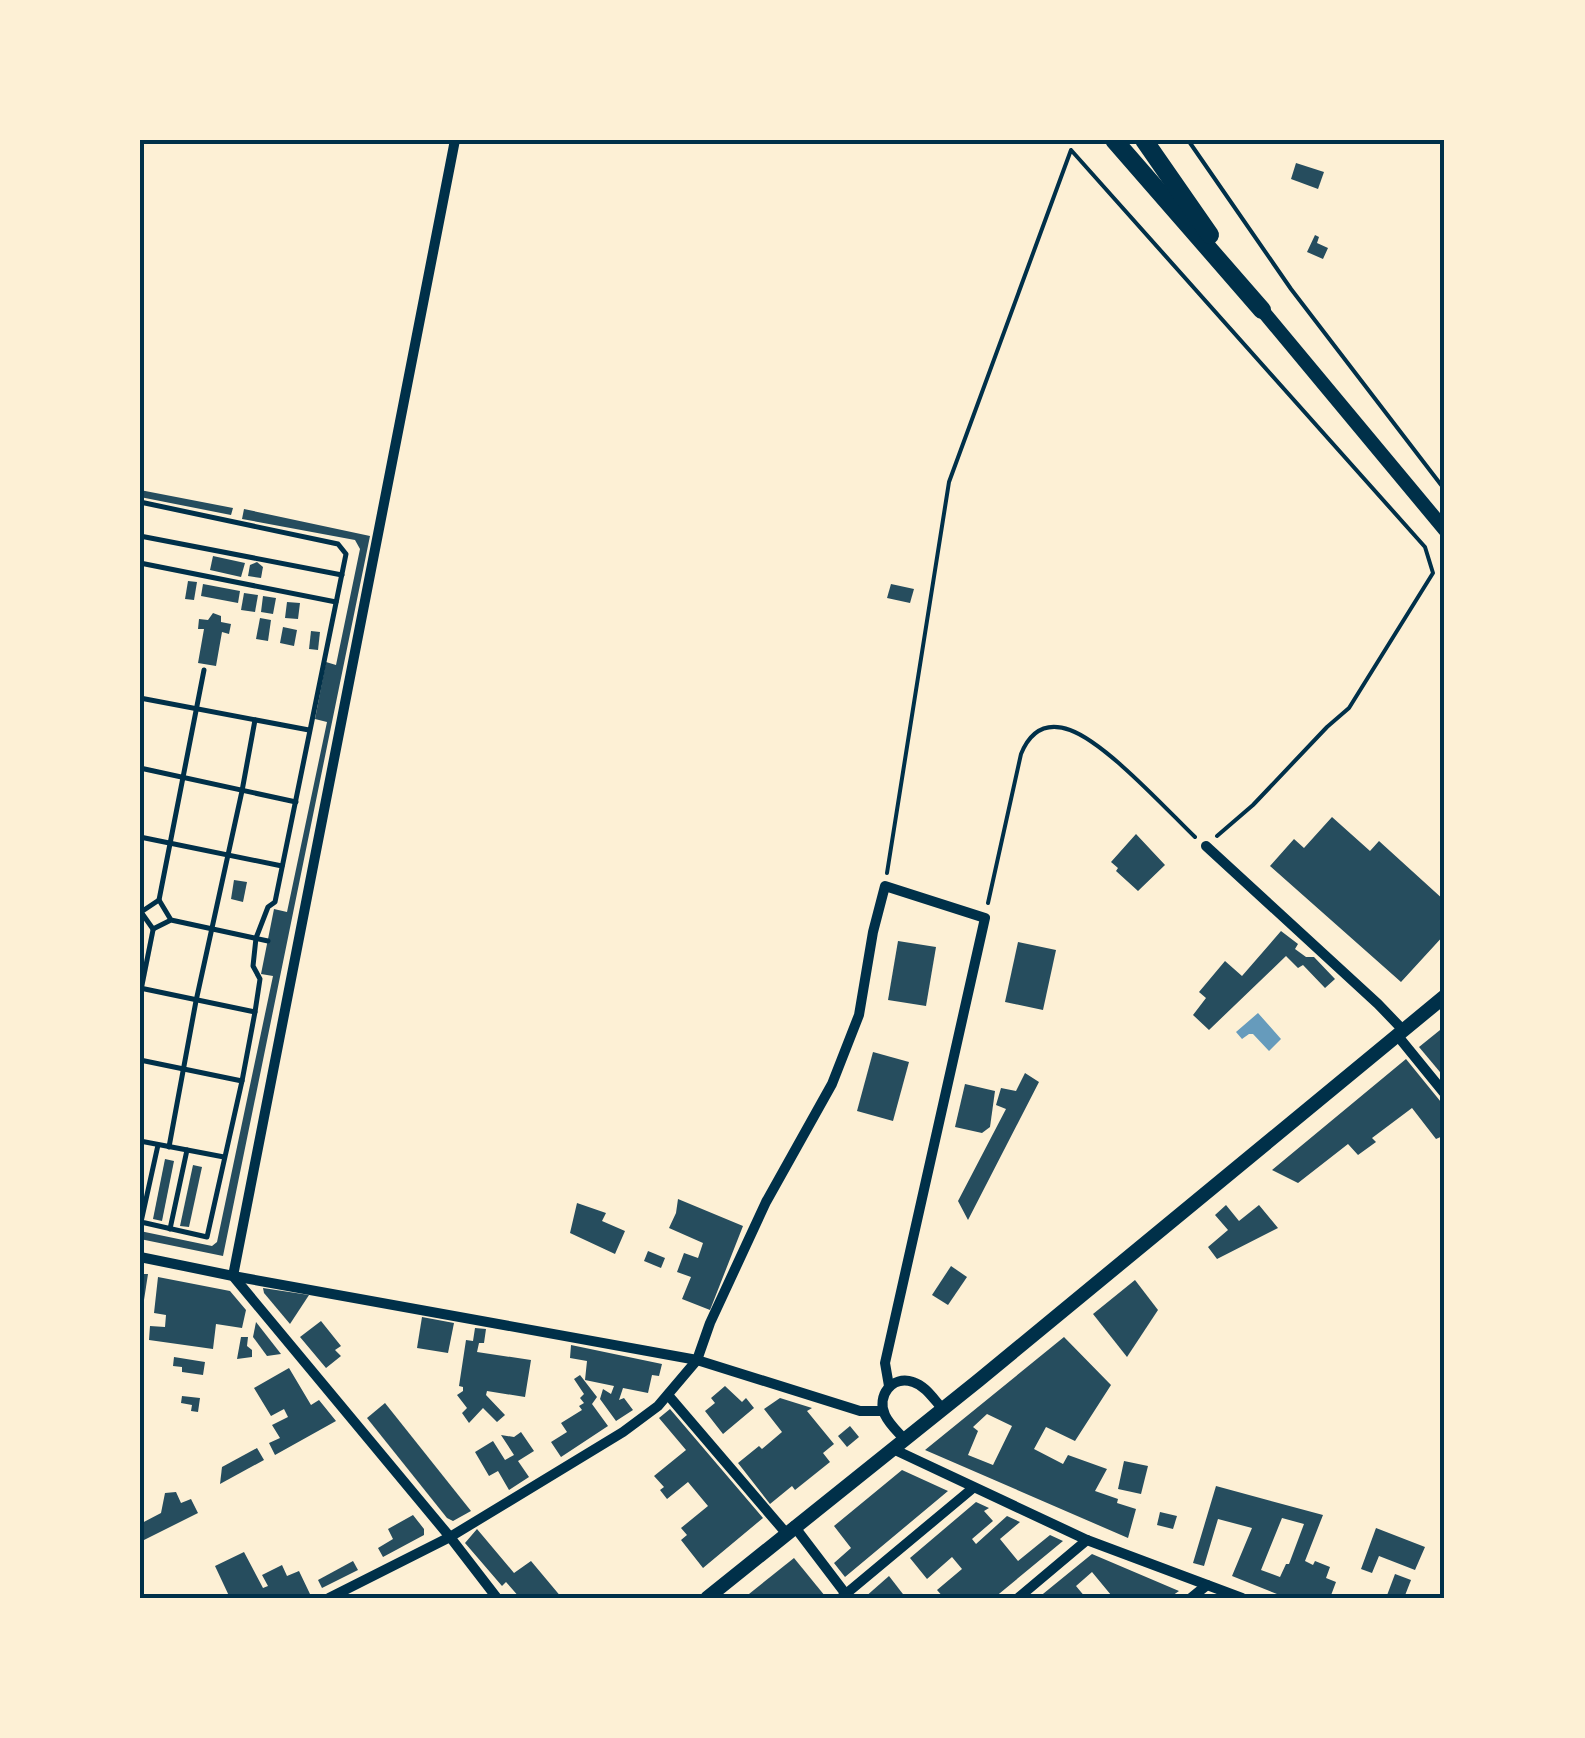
<svg xmlns="http://www.w3.org/2000/svg" width="1585" height="1738" font-family="Commissioner,sans-serif">
<rect width="100%" height="100%" fill="#fdf0d5"/>
<path fill="#669bbc" d="M1258 1013 1281 1039 1269 1051 1253 1034H1249L1242 1039 1236 1032Z"/>
<g fill="#264d5e" fill-rule="evenodd">
<path d="M1296 163 1324 172 1318 189 1291 179Z"/>
<path d="M1315 235 1319 237 1317 243 1328 248 1323 259 1307 252Z"/>
<path d="M140 490 233 508 231 515 140 497Z"/>
<path d="M244 509 370 536 223 1256 140 1239V1231L212 1246 217 1242 273 976 261 974 274 909 287 912 327 722 315 719 326 662 336 665 360 549 355 540 242 519Z"/>
<path d="M213 556 245 563 241 577 210 570Z"/>
<path d="M257 562 263 567 261 578 248 576 250 565Z"/>
<path d="M188 581 197 582 194 600 185 599Z"/>
<path d="M203 584 240 591 238 603 201 596Z"/>
<path d="M891 584 914 589 910 603 887 598Z"/>
<path d="M244 593 258 595 255 612 241 610Z"/>
<path d="M263 596 276 598 273 614 261 612Z"/>
<path d="M287 602 300 603 298 619 285 618Z"/>
<path d="M213 613 221 616V622L231 624 229 634 222 632 216 666 198 663 204 629H198L199 619 208 620Z"/>
<path d="M260 618 271 620 268 641 256 639Z"/>
<path d="M283 627 297 630 294 646 280 643Z"/>
<path d="M311 631 320 632 318 650 309 649Z"/>
<path d="M1332 817 1370 851 1379 841 1445 901V934L1401 982 1270 866 1294 839 1304 848Z"/>
<path d="M1136 834 1165 865 1138 891 1116 871 1118 868 1111 862Z"/>
<path d="M234 880 247 882 243 902 231 899Z"/>
<path d="M1281 931 1298 944 1295 949 1306 957H1314L1335 979 1325 988 1303 965 1298 968 1286 956 1209 1030 1193 1015 1206 998 1199 992 1225 961 1242 976Z"/>
<path d="M898 941 936 947 926 1006 888 1000Z"/>
<path d="M1018 942 1056 950 1043 1010 1005 1002Z"/>
<path d="M1445 1026V1078L1419 1047Z"/>
<path d="M873 1052 909 1062 893 1121 857 1111Z"/>
<path d="M1406 1059 1445 1107V1135L1436 1139 1412 1108 1372 1138 1376 1142 1358 1155 1348 1144 1298 1183 1272 1170Z"/>
<path d="M1025 1073 1039 1082 968 1220 958 1201 1006 1109 996 1105 1001 1088 1016 1091Z"/>
<path d="M965 1084 995 1091 990 1127 982 1133 955 1127Z"/>
<path d="M165 1159 174 1161 162 1221 153 1219Z"/>
<path d="M193 1165 202 1167 189 1227 180 1226Z"/>
<path d="M678 1199 743 1226 710 1310 682 1299 691 1277 677 1272 684 1253 698 1258 703 1243 669 1228 676 1213Z"/>
<path d="M577 1203 606 1213 602 1221 625 1231 615 1254 570 1233Z"/>
<path d="M1226 1205 1239 1221 1259 1205 1278 1228 1217 1259 1208 1247 1228 1230 1215 1215Z"/>
<path d="M648 1251 665 1258 661 1268 644 1261Z"/>
<path d="M951 1266 967 1277 948 1305 932 1295Z"/>
<path d="M140 1274H148L142 1313H140Z"/>
<path d="M158 1277 230 1291 246 1310 242 1328 216 1324 213 1349 149 1340 150 1326 165 1327 166 1315 154 1313Z"/>
<path d="M1135 1280 1158 1310 1127 1357 1093 1314Z"/>
<path d="M263 1288 309 1295 290 1324 264 1293Z"/>
<path d="M422 1317 454 1323 448 1353 417 1348Z"/>
<path d="M321 1321 341 1346 335 1350 341 1356 326 1368 300 1337Z"/>
<path d="M256 1322 281 1354 267 1356 253 1337Z"/>
<path d="M475 1328 486 1329 484 1343H479L477 1352 531 1360 525 1397 487 1391 486 1395 505 1415 497 1422 483 1408 469 1423 462 1413 467 1408 457 1395 463 1391V1387L459 1386 466 1340 473 1341Z"/>
<path d="M241 1337H248L247 1346 252 1350V1357L237 1359Z"/>
<path d="M1064 1337 1111 1385 1075 1441 1046 1427 1034 1449 1063 1464 1068 1455 1107 1469 1095 1491 1118 1499 1117 1503 1136 1509 1128 1538 925 1450ZM987 1414 1012 1426 993 1465 968 1455 978 1431 973 1427Z"/>
<path d="M571 1345 662 1364 659 1376 652 1375 648 1393 623 1388 619 1400 624 1398 633 1410 616 1421 600 1399 603 1389 611 1394 614 1386 585 1380 587 1361 570 1358Z"/>
<path d="M174 1357 205 1362 203 1375 182 1372V1367L173 1366Z"/>
<path d="M289 1368 311 1405 319 1400 336 1421 275 1455 269 1443 280 1438 272 1425 288 1417 284 1409 271 1416 254 1388Z"/>
<path d="M580 1375 597 1397 592 1404 608 1426 561 1457 551 1442 567 1432 561 1423 582 1410 579 1406 584 1403 580 1398 584 1394 574 1379Z"/>
<path d="M725 1386 742 1402 746 1398 754 1408 723 1434 705 1411 715 1403 711 1398Z"/>
<path d="M182 1396 200 1398 198 1412 191 1411 192 1405 181 1403Z"/>
<path d="M780 1398 812 1408 807 1411 834 1444 823 1453 830 1462 795 1490 792 1486 770 1504 738 1463 759 1446 762 1449 782 1432 764 1409Z"/>
<path d="M385 1403 471 1511 453 1521 447 1518 367 1418Z"/>
<path d="M670 1409 763 1518 703 1568 681 1540 687 1535 681 1528 708 1506 688 1482 667 1499 660 1490 664 1487 654 1476 686 1450 659 1418Z"/>
<path d="M850 1426 859 1437 847 1447 838 1436Z"/>
<path d="M521 1432 534 1451 518 1461 529 1477 509 1490 498 1471 489 1476 475 1452 493 1441 505 1460 514 1455 501 1435 514 1437Z"/>
<path d="M257 1448 264 1460 220 1484 222 1467Z"/>
<path d="M1124 1461 1148 1466 1141 1494 1118 1489Z"/>
<path d="M902 1470 948 1491 845 1577 834 1563 851 1548 834 1526Z"/>
<path d="M1216 1486 1323 1515 1305 1561 1313 1565 1315 1561 1330 1567 1326 1578 1336 1582 1330 1598H1287L1232 1576 1252 1528 1218 1519 1204 1566 1193 1563ZM1282 1518 1304 1524 1289 1564H1286L1280 1577 1261 1570Z"/>
<path d="M176 1492 181 1503 191 1499 198 1513 144 1540 140 1532V1524L161 1513 165 1493Z"/>
<path d="M976 1502 989 1508 984 1511 993 1521 972 1539 976 1544 1007 1516 1020 1522 1000 1539 1018 1561 1050 1535 1063 1541 994 1598H944L937 1590 962 1569 952 1557 927 1579 910 1558Z"/>
<path d="M1160 1512 1177 1516 1173 1529 1157 1525Z"/>
<path d="M413 1515 424 1529V1535L383 1557 378 1548 393 1539 388 1529Z"/>
<path d="M1376 1528 1425 1547 1415 1570 1379 1556 1372 1573 1361 1569Z"/>
<path d="M477 1529 514 1573 531 1561 562 1598H520L506 1582 502 1586 465 1543Z"/>
<path d="M244 1552 263 1588 268 1586 262 1575 282 1565 287 1576 299 1571 310 1594 302 1598H230L215 1566Z"/>
<path d="M1092 1554 1179 1591 1169 1598H1116L1112 1594 1111 1595 1092 1572 1076 1586 1086 1598H1038Z"/>
<path d="M794 1558 825 1596 822 1598H744Z"/>
<path d="M353 1561 358 1570 322 1588 318 1580Z"/>
<path d="M1395 1574 1411 1580 1404 1598H1386Z"/>
<path d="M889 1576 906 1598H864Z"/>
</g>
<g fill="none" stroke-linecap="round" stroke-linejoin="round">
<g stroke="#003049" stroke-width="4">
<path d="M1188 140 1291 289 1445 490"/>
<path d="M887 873 949 482 1071 150 1425 547 1433 573 1349 708 1327 727 1253 805 1217 836"/>
<path d="M988 903 1021 754C1030 732 1045 721 1070 730 1106 743 1166 809 1195 837"/>
</g>
<g stroke="#003049" stroke-width="5">
<path d="M140 502 338 544 346 554 275 902 268 907 256 938 253 966 260 979 255 1012 242 1081 207 1237 141 1222 158 1145"/>
<path d="M140 536 342 575"/>
<path d="M140 563 336 602"/>
<path d="M140 698 309 730"/>
<path d="M140 768 296 802"/>
<path d="M140 837 282 866"/>
<path d="M159 900 204 670"/>
<path d="M171 920 159 900 141 912 153 929 171 920 268 941"/>
<path d="M140 988 255 1012"/>
<path d="M140 995 153 930"/>
<path d="M140 1060 242 1081"/>
<path d="M140 1141 224 1157"/>
<path d="M169 1147 196 1001 242 791 255 720"/>
<path d="M170 1229 187 1150"/>
</g>
<g stroke="#003049" stroke-width="10">
<path d="M455 140 233 1276 697 1360 860 1411H883"/>
<path d="M1206 846 1378 1004 1403 1030"/>
<path d="M1397 1035 1445 1094"/>
<path d="M140 1257 233 1276 450 1537 497 1598"/>
<path d="M668 1395 786 1533"/>
<path d="M905 1440C898 1432 889 1424 885 1415 876 1396 892 1375 913 1382 926 1386 934 1400 943 1409"/>
<path d="M893 1449 1087 1540 1242 1598"/>
<path d="M794 1526 848 1597"/>
<path d="M329 1598 450 1537 623 1432 658 1406 697 1360 710 1323 766 1202 832 1084 859 1015 873 932 885 886 985 918 885 1363 889 1386"/>
<path d="M841 1598 973 1488"/>
<path d="M1018 1598 1087 1540"/>
<path d="M1191 1598 1207 1585"/>
</g>
<g stroke="#003049" stroke-width="14">
<path d="M1262 310 1445 530"/>
<path d="M707 1598 979 1380 1445 996"/>
</g>
<g stroke="#003049" stroke-width="18">
<path d="M1114 140 1262 310"/>
<path d="M1144 140 1210 235"/>
</g>
</g>
<rect width="1585" height="1738" fill="none" stroke="#fdf0d5" stroke-width="285"/>
<rect x="142" y="142" width="1300" height="1454" fill="none" stroke="#003049" stroke-width="4"/>
</svg>
